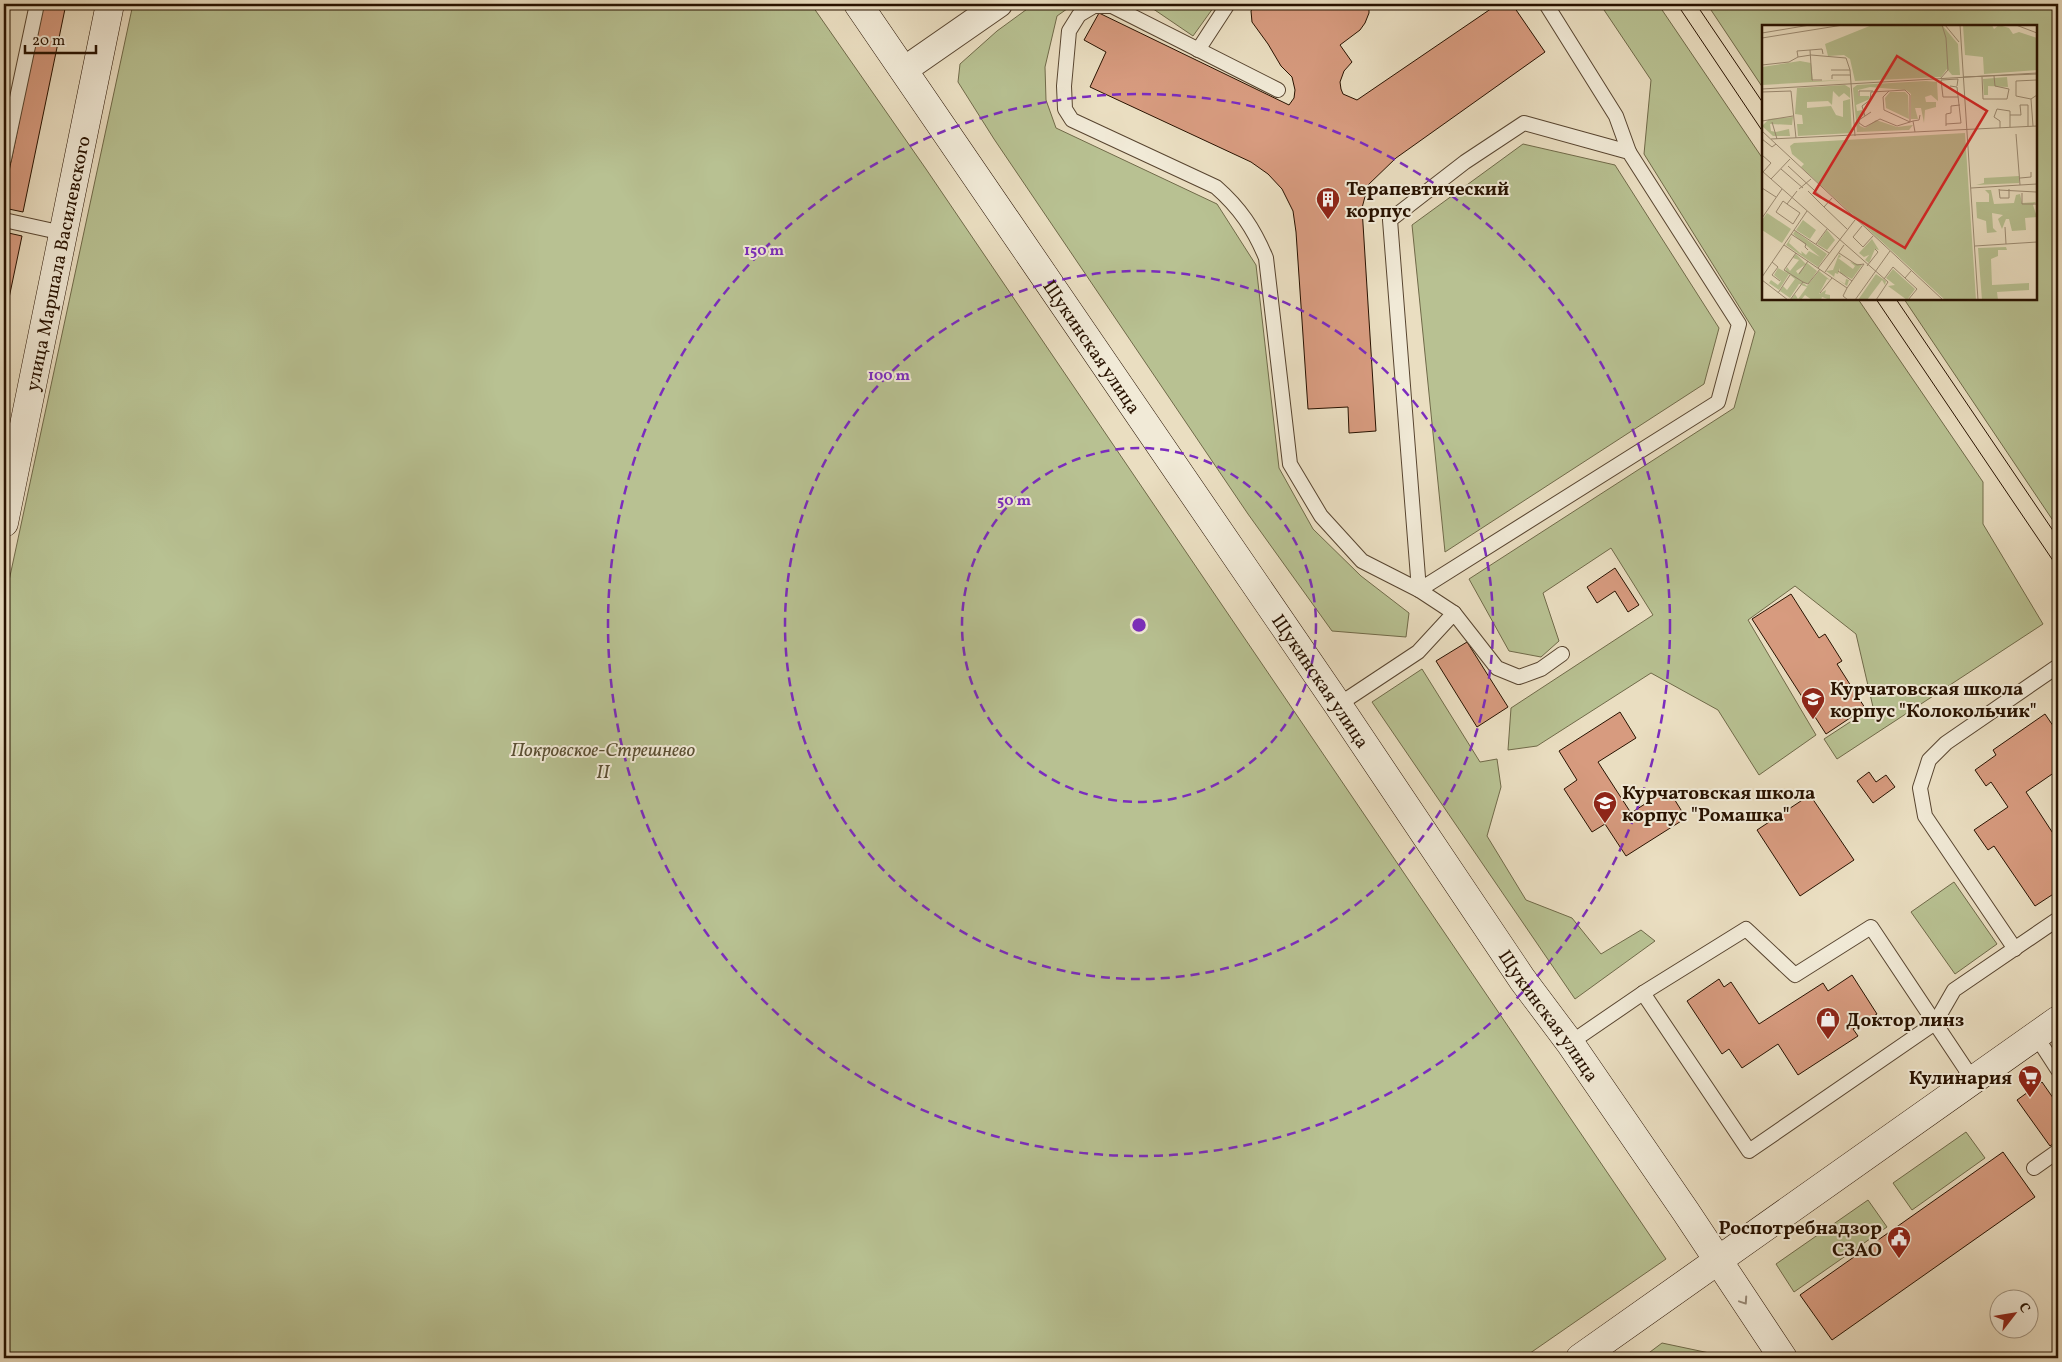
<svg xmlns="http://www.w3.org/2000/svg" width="2062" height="1362" font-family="Vollkorn,serif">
<rect width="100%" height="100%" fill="#eadec1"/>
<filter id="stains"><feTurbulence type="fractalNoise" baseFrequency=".004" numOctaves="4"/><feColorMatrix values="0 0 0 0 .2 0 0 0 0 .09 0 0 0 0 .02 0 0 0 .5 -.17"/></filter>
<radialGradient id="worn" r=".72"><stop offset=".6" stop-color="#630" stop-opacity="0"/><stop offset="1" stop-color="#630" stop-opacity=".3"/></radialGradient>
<g fill="#b8c192" stroke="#706a49">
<path d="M133 4H811L926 169 1666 1259 1523 1358H4V604Z"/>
<path d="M1034 4H1074L1057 16 1045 67 1046 100 1056 128 1217 204 1256 265 1279 468 1313 529 1361 576 1409 613 1406 637 1332 631 1248 514 994 139 958 82 960 64 997 31Z"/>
<path d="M1146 4H1216L1193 36Z"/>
<path d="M1600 4H1658L1763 159V299H1858L1983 482V524L2043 624 1837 759 1824 739 1873 707 1856 634 1795 586 1748 620 1816 735 1759 775 1718 710 1651 673 1537 746 1508 750 1511 708 1653 615 1611 548 1543 593 1559 641 1541 657 1509 651 1469 579 1734 408 1755 332 1644 154 1651 80Z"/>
<path d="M1707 4H2058V528L1904 299H2036V26H1763V88Z"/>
<path d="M1523 144 1615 165 1719 328 1704 384 1445 552 1412 225Z"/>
<path d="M1422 669 1480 762 1497 759 1501 787 1487 836 1526 900 1572 918 1601 954 1641 930 1655 941 1575 999 1372 702Z"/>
<path d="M1954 882 1997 944 1955 974 1911 912Z"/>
<path d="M1966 1132 1985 1158 1912 1210 1893 1183Z"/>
<path d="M1868 1200 1887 1227 1794 1292 1776 1264Z"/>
<path d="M1662 1343 1733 1358H1642Z"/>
</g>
<g fill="#d79b7f" stroke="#281200">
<path d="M43 4H66L23 212 4 208V196Z"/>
<path d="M1255 4H1369V13L1365 23 1360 30 1340 45 1352 62 1344 71 1340 82 1341 89 1343 94 1357 100 1498 4H1512L1545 52 1396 158 1368 185 1362 208 1376 431 1349 433 1348 407 1308 409 1296 232 1293 211 1282 189 1268 174 1251 162 1090 87 1106 52 1084 40 1099 13 1289 105 1294 98 1295 90 1292 77 1281 66 1268 44 1252 22 1251 11Z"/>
<path d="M4 232 22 236 4 322Z"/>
<path d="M1615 568 1639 605 1628 612 1615 591 1597 603 1587 587Z"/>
<path d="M1791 594 1819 638 1825 634 1842 661 1837 664 1865 708 1826 734 1752 619Z"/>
<path d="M1467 642 1508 707 1477 727 1436 661Z"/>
<path d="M1620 712 1636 738 1598 762 1631 813 1668 789 1686 818 1626 856 1605 824 1592 832 1564 789 1577 780 1559 751Z"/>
<path d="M2045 714 2058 733V770L2026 792 2058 841V891L2035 906 1994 846 1988 850 1974 830 2008 807 1991 782 1986 786 1975 770 1996 755 1993 750Z"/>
<path d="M1869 772 1876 782 1886 775 1895 787 1873 803 1857 781Z"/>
<path d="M1810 795 1854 860 1800 896 1757 830Z"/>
<path d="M1852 975 1877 1014 1853 1029 1858 1036 1798 1075 1778 1044 1742 1068 1729 1049 1722 1054 1687 1001 1719 979 1724 987 1731 982 1759 1024 1823 983 1828 991Z"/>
<path d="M2042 1082 2058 1105V1140L2050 1146 2017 1100Z"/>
<path d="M2003 1152 2035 1197 1832 1340 1800 1295Z"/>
</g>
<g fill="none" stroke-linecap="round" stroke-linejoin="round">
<g stroke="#584530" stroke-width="16">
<g id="service">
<path d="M1546 4 1616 116 1629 152"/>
<path d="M1198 50 1228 4"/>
<path d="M1278 90 1112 6H1094L1079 15 1069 31 1064 86 1065 109 1072 120 1216 187C1240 208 1254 229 1266 258L1290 464 1321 516 1362 561 1419 590"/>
<path d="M4 159 37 4"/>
<path d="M4 220 63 233"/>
<path d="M1419 590 1390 220 1465 162 1524 123 1629 152 1739 324 1718 402 1419 590 1454 613"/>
<path d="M1338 705 1418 652 1454 613 1497 668 1519 677 1541 669 1562 654"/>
<path d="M2015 949 1925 816 1920 788 1929 760 1946 743 2058 666"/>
<path d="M1643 993 1749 1151 1935 1023 1954 990 2058 919"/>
<path d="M2036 1036 2058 1070"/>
<path d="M1570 1043 1643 993 1746 929 1795 975 1871 927 1973 1080"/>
<path d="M2034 1168 2058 1151"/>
</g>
</g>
<g stroke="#584530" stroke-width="28">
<path id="minor" d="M904 70 999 4"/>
</g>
<g stroke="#281200" stroke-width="29">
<g id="secondary">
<path id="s1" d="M858 4 1338 705 1522 979 1570 1043 1686 1212 1783 1358"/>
<path id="s2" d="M4 523 110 4"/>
<path d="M1580 1358 2058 1020"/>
</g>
</g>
<use href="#service" stroke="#f1ead7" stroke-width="14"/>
<use href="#minor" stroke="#f1ead7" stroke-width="26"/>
<use href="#secondary" stroke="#f1ead7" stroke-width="28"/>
<g stroke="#281200" stroke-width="1">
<path d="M1677 4 1763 132"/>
<path d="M1696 4 1763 103"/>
<path d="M1876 299 2058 568"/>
<path d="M1896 299 2058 538"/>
</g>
</g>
<defs><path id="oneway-chevron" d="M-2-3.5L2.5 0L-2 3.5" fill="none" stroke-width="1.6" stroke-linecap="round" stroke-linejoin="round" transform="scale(1.25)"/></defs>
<use stroke="#978976" href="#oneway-chevron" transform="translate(1744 1301) rotate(56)"/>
<g fill="none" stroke="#7b2cbf" stroke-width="2.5" stroke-dasharray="9 6">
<circle cx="1139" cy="625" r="177"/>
<circle cx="1139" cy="625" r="354"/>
<circle cx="1139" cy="625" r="531"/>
</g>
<defs>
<g id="building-pin" transform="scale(1.25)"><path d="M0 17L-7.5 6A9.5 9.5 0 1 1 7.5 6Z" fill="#8f2418" stroke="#f1ead7"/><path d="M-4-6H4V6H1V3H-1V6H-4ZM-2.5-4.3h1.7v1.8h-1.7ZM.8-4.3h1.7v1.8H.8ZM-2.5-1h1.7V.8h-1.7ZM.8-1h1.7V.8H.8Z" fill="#fff"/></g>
<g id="school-pin" transform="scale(1.25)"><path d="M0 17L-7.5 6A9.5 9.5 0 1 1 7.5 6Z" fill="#8f2418" stroke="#f1ead7"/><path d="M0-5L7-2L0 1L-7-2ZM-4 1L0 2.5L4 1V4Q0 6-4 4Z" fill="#fff"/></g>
<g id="shop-pin" transform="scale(1.25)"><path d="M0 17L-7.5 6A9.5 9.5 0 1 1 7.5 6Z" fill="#8f2418" stroke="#f1ead7"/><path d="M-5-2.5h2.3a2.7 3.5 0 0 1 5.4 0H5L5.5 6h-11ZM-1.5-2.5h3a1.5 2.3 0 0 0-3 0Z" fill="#fff"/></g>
<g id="supermarket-pin" transform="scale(1.25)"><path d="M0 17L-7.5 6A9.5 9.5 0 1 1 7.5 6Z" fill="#8f2418" stroke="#f1ead7"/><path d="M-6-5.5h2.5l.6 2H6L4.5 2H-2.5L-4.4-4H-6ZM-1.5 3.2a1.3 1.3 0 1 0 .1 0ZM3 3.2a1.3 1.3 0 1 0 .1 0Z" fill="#fff"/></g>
<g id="civic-pin" transform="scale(1.25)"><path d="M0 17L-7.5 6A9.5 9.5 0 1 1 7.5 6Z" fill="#8f2418" stroke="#f1ead7"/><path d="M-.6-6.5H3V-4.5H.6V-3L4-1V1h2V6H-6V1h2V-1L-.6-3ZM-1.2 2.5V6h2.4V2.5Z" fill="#fff"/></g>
</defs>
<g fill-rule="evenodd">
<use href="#building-pin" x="1328" y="199"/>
<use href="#school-pin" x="1813" y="699"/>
<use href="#school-pin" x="1605" y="803"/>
<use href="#shop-pin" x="1828" y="1019"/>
<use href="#supermarket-pin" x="2030" y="1077"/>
<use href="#civic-pin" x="1899" y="1238"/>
</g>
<g text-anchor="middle" stroke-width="4" stroke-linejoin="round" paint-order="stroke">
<g font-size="19" font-weight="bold" fill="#281200" stroke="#f1ead7" text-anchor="start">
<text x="1346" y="195">Терапевтический<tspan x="1346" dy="22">корпус</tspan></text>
<text x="1830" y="695">Курчатовская школа<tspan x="1830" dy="22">корпус "Колокольчик"</tspan></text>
<text x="1622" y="799">Курчатовская школа<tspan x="1622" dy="22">корпус "Ромашка"</tspan></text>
<text x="1846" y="1026">Доктор линз</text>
<text x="2012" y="1084" text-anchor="end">Кулинария</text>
<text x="1882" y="1234" text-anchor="end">Роспотребнадзор<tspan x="1882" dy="22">СЗАО</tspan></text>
</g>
<g font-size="19" fill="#281200" stroke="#f1ead7">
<text dy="7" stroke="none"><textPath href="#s2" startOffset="265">улица Маршала Василевского</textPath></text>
<text dy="7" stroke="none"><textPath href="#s1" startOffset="415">Щукинская улица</textPath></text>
<text dy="7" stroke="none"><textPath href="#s1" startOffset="820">Щукинская улица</textPath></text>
<text dy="7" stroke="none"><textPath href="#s1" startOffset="1225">Щукинская улица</textPath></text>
</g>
<g font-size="19" font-style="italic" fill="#5a4f33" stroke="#f1ead7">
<text x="603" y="756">Покровское-Стрешнево<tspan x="603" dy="22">II</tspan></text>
</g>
</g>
<g transform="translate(1762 25)">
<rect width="275" height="275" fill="#eadec1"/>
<path d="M110 0H180L196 19 198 50H190L185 44 179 52 93 56 88 34 82 30 66 31 63 19ZM201 0H230L232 4 237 0 247 3 251 9 257 7 275 13V45L222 49 221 32 203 30ZM38 36 49 38 51 56 85 55 0 60V42ZM245 52 246 62 226 61V70H222L221 54ZM164 56 175 57 176 76 169 70 163 72 164 77H174V82L163 85 162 98 159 83H153L156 94H149V69L144 65 108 62 96 65V71H107L108 74 94 80 95 86 100 85 102 90 95 94 98 101 103 103 114 95 135 102 151 100 147 105 95 107 91 63 95 60ZM83 60 88 63V73L82 68 77 72 71 66 70 80 66 76 45 77V83L69 81 74 90 81 92V76L88 74 90 108 36 111 35 99H41L40 90 33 89 35 63ZM128 67H143L146 70 147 94 124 83 123 73ZM31 92 30 100 8 99 9 106 14 107 27 104 28 111H11L0 101 7 94ZM203 108 214 275H183L39 142 42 139 30 129 28 121 32 118ZM257 151V158L214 160 222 158V153ZM223 165H229L232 179 252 178 254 170 258 169 260 178 274 177 271 180 275 192 263 193 264 205 250 206 247 194H244L240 204 236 194 241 190 230 188 231 203 235 207 225 208 224 196 215 193 214 177H227V169ZM5 188 29 204 20 218 0 205V195ZM41 195 54 205 48 214 34 205ZM65 205 73 215 65 225 55 219ZM33 206 65 229 56 242 24 220 30 211 27 218 38 228 40 229 39 226 44 230 47 226 58 232 31 209ZM110 214 117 225 113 224 107 238 103 235 107 230 102 232 97 228ZM244 222 245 225H236V231L229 234 230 260 267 258V265L235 267 236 275H220L216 223ZM34 229 44 239 34 246 36 249 45 238 55 246 47 258 37 259 28 273 18 266 21 261 25 265 33 254 23 246 25 242 28 246 37 235 31 233ZM77 229 79 232 76 233 91 244 93 241 88 237 100 240 90 254 78 248V243L76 249 73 248 72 252 83 259 84 254 87 255 85 261 64 246 71 245ZM16 243 27 249 17 265 7 258 9 255 16 260 19 256 12 250ZM131 244 153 264 145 275 126 261 133 260 124 253ZM57 246 68 255 65 254 57 269 64 265 63 269 68 270V275L60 272 59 275H50L43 270 39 275 29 274 33 269 36 274 45 262 39 260 41 258 45 261ZM114 249 124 256 123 260 120 255 105 275H96Z" fill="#b8c192"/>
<path fill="none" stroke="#9c8c74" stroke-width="1" d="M183 0 197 17M198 0 216 275M254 0 275 8M0 8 48 0M0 13 81 0M36 32 35 26 48 25M0 40 27 37 36 32 49 30 84 33 88 45 93 111M69 45H88M201 52 275 49M220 52 221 74H245L247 64 233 61 232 51M70 54V50H88M178 54 186 45 184 13 180 0M60 55H50L48 25 60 24 61 29M195 61 196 54 179 55 181 72H196M0 64 275 48M0 67 29 66 34 113M97 71V66H111M269 74 254 71V56L275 55M109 87 97 95V98L103 102 118 94 135 101 148 97M248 90H259L258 80H266V101M103 91 100 81 108 75 109 67 127 66M0 96 31 91M10 97 15 114M148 97 122 85 121 72 127 66 143 65 148 70V97L151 96M184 99 199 98 195 62 188 61M184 101V89L189 88V81L198 80M271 101 269 74 275 70M238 103V96L232 92 235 84 248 86V102M0 106 181 275M153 107 151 96 157 95 158 90M254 109 258 160M0 114 10 122 14 119M9 114 275 101M0 130 9 138 1 147M26 141 65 177M19 144 41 163M0 146 126 257 114 275M258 153 269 152V147M9 154 28 134M0 163 14 172M209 163 275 159M37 164 49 154M237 164 238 173H247V164M237 165 274 167M46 166 62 182M260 168V179H275M70 173 62 182 85 204M25 179 38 188 31 199 14 187 21 176 25 179 35 166M0 193 20 164M100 201 91 212 101 222 111 211M243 202 244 219M32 205 67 228M29 209 44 219 43 222 46 225M54 219 65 204M22 220 85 263 81 271 86 275M213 221 275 217M77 228 95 240 102 239M10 237 16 242 10 250 18 256M105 241 116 227 113 224M56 243 93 195M76 246 90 256M63 247 82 220M37 249 46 236M0 252 45 186M122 254 131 242 143 253M0 255 26 275M41 257 46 259 58 244M85 263 102 239M16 268 28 250M58 268 70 253M28 275 41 257 22 245 34 228M93 275 128 226M146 275 155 264 143 253 149 246"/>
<path fill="#d62828" fill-opacity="0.15" stroke="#d62828" stroke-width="2.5" d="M135 31 225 86 143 223 52 168Z"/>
<rect width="275" height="275" fill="none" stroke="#281200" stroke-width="2.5"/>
</g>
<circle cx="1139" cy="625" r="8" fill="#7b2cbf" stroke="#f1ead7" stroke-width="2.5"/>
<g font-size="15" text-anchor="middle" font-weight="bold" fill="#7b2cbf" stroke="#f1ead7" stroke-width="4" stroke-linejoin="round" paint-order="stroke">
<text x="764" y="255">150 m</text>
<text x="889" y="380">100 m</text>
<text x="1014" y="505">50 m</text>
</g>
<rect width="2062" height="1362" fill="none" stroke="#eadec1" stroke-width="20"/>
<rect x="5" y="5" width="2052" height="1352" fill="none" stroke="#281200" stroke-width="2.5"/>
<rect x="10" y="10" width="2042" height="1342" fill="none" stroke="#281200"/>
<g transform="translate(2014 1314) rotate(59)"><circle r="24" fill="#f1ead7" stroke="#a19481"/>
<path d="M0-4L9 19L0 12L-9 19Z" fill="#8f2418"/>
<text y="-8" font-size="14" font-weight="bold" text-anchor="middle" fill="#281200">С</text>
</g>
<path d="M25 45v8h71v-8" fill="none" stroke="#281200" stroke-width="2.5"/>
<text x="32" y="45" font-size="15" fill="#281200" stroke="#f1ead7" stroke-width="4" paint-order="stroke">20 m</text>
<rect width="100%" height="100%" filter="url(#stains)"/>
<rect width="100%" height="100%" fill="url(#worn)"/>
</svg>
